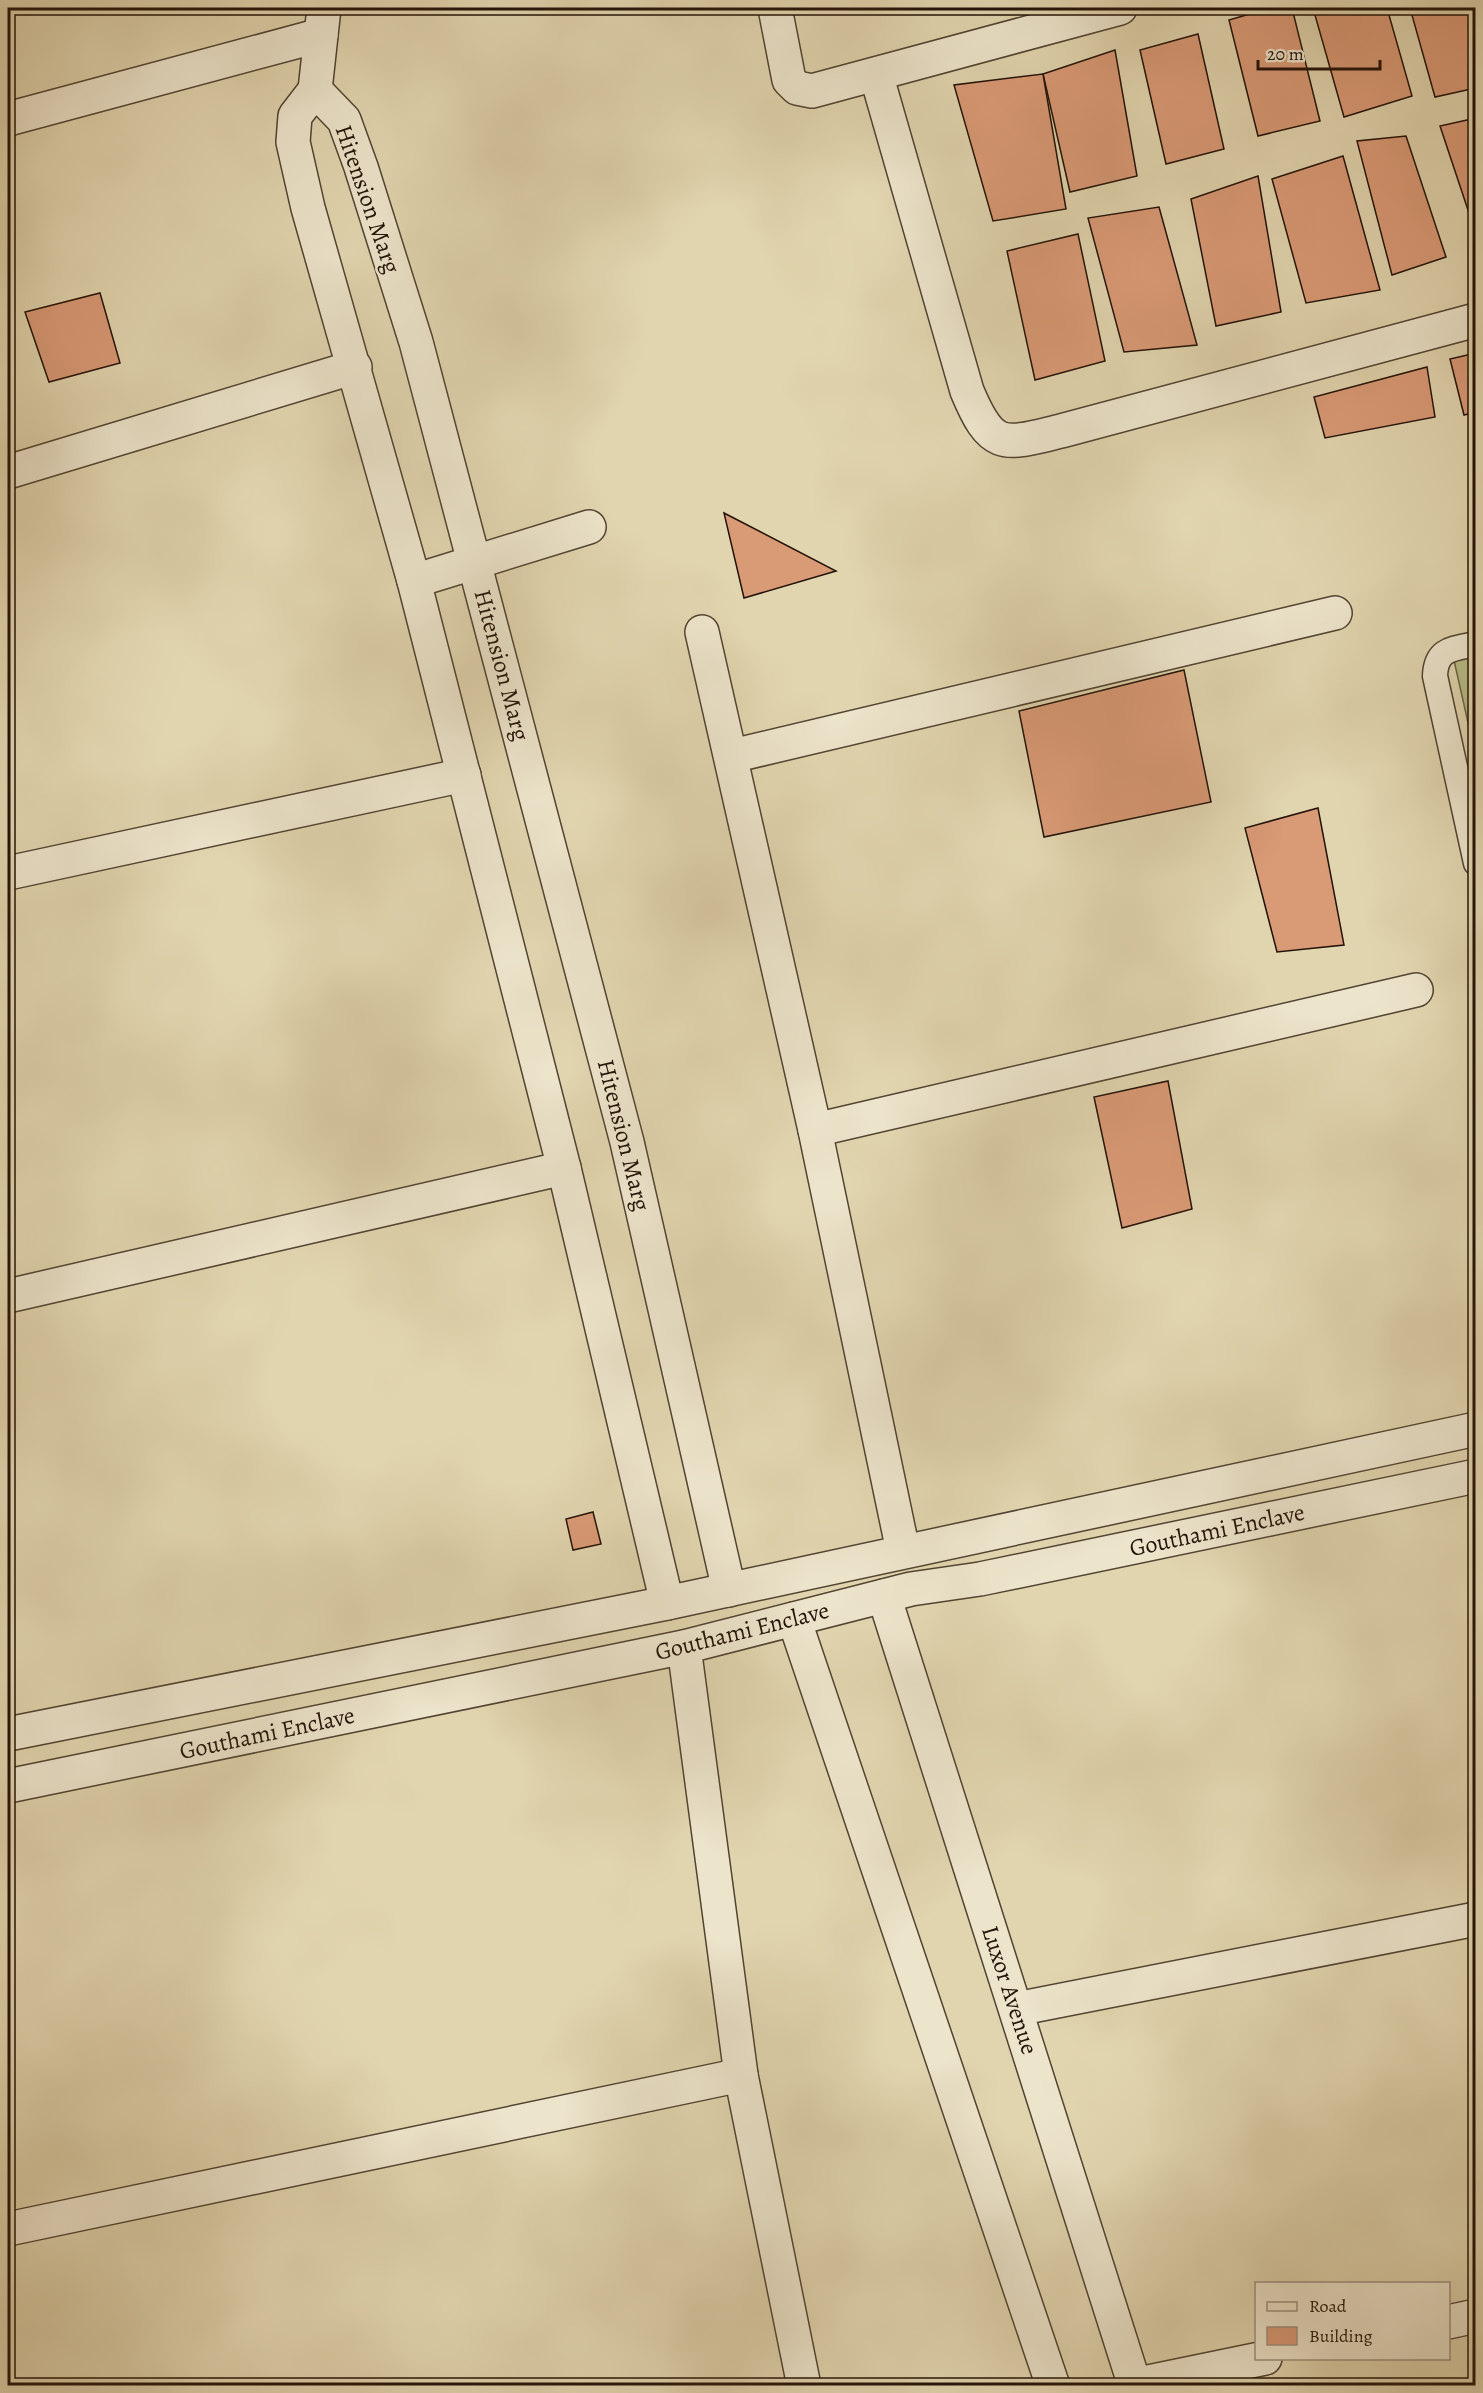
<svg xmlns="http://www.w3.org/2000/svg" width="1483" height="2393" font-family="Alegreya,serif">
<rect width="100%" height="100%" fill="#e1d5af"/>
<filter id="stains"><feTurbulence type="fractalNoise" baseFrequency=".00333" numOctaves="4"/><feColorMatrix values="0 0 0 0 .2 0 0 0 0 .09 0 0 0 0 .02 0 0 0 .5 -.17"/></filter>
<radialGradient id="worn" r=".72"><stop offset=".6" stop-color="#630" stop-opacity="0"/><stop offset="1" stop-color="#630" stop-opacity=".3"/></radialGradient>
<path fill="#b7bc87" stroke="#6d6848" stroke-width="1.5" d="M1475 632V735L1471 736 1449 638Z"/>
<g fill="#d99a76" stroke="#231309" stroke-width="1.5">
<path d="M1270 8H1292L1320 121 1258 136 1229 20Z"/>
<path d="M1313 8H1387L1412 96 1344 117Z"/>
<path d="M1410 8H1476V88L1435 97Z"/>
<path d="M1198 34 1224 149 1166 164 1140 50Z"/>
<path d="M1115 50 1137 176 1070 192 1043 74Z"/>
<path d="M1043 74 1066 209 993 221 954 85Z"/>
<path d="M1476 118V234L1440 126Z"/>
<path d="M1406 136 1446 257 1392 275 1357 141Z"/>
<path d="M1343 156 1380 290 1306 303 1272 179Z"/>
<path d="M1258 176 1281 312 1216 326 1191 199Z"/>
<path d="M1159 207 1197 345 1124 352 1088 218Z"/>
<path d="M1078 234 1105 361 1035 380 1007 251Z"/>
<path d="M100 293 120 363 49 382 25 312Z"/>
<path d="M1476 353V412L1464 415 1450 359Z"/>
<path d="M1427 367 1435 417 1325 438 1314 397Z"/>
<path d="M724 513 836 571 744 598Z"/>
<path d="M1184 670 1211 802 1044 837 1019 711Z"/>
<path d="M1318 808 1344 945 1277 952 1245 828Z"/>
<path d="M1168 1081 1192 1209 1122 1228 1094 1097Z"/>
<path d="M593 1512 601 1544 573 1550 566 1519Z"/>
</g>
<g fill="none" stroke-linecap="round" stroke-linejoin="round">
<g stroke="#524432" stroke-width="27">
<path id="service" d="M1476 644C1453 649 1436 648 1435 676L1476 863"/>
</g>
<g stroke="#524432" stroke-width="36">
<g id="minor">
<path d="M775 8 789 80 797 88 812 91 1120 8"/>
<path d="M876 74 967 391C992 451 1003 445 1061 431L1476 320"/>
<path d="M315 90 295 116 293 142 308 208 414 581 564 1168 667 1603"/>
<path d="M315 90 344 120 361 167 416 342 627 1142 729 1590"/>
<path d="M315 90 324 8"/>
<path d="M8 119 321 35"/>
<path d="M8 472 355 367"/>
<path d="M414 581 589 527"/>
<path d="M702 632 815 1130 903 1551"/>
<path d="M732 756 1335 613"/>
<path d="M8 873 464 775"/>
<path d="M815 1130 1416 990"/>
<path d="M8 1296 564 1168"/>
<path d="M884 1596 1135 2386"/>
<path d="M794 1619 1053 2386"/>
<path d="M684 1647 741 2075 804 2386"/>
<path d="M1016 2009 1476 1919"/>
<path d="M8 2229 741 2075"/>
<path d="M1448 2322 1476 2316"/>
<path d="M1134 2385 1265 2358"/>
</g>
</g>
<g stroke="#524432" stroke-width="36">
<g id="tertiary">
<path d="M8 1734 667 1603 1476 1429"/>
<path d="M8 1786 684 1647 911 1589 980 1579 1476 1476"/>
</g>
</g>
<use href="#service" stroke="#ece4cb" stroke-width="24"/>
<use href="#minor" stroke="#ece4cb" stroke-width="33"/>
<use href="#tertiary" stroke="#ece4cb" stroke-width="33"/>
</g>
<g text-anchor="middle" stroke-width="5" stroke-linejoin="round" paint-order="stroke">
<g font-size="24" fill="#231309" stroke="#ece4cb">
<text transform="translate(368 199) rotate(71)" y="8">Hitension Marg</text>
<text transform="translate(502 665) rotate(75)" y="8">Hitension Marg</text>
<text transform="translate(624 1135) rotate(76)" y="8">Hitension Marg</text>
<text transform="translate(1217 1530) rotate(-12)" y="8">Gouthami Enclave</text>
<text transform="translate(742 1631) rotate(-14)" y="8">Gouthami Enclave</text>
<text transform="translate(267 1733) rotate(-12)" y="8">Gouthami Enclave</text>
<text transform="translate(1010 1990) rotate(72)" y="8">Luxor Avenue</text>
</g>
</g>
<rect width="1483" height="2393" fill="none" stroke="#e1d5af" stroke-width="30"/>
<rect x="9" y="9" width="1465" height="2375" fill="none" stroke="#231309" stroke-width="3"/>
<rect x="15" y="15" width="1453" height="2363" fill="none" stroke="#231309" stroke-width="1.5"/>
<rect x="1255" y="2282" width="195" height="78" fill="#ece4cb" stroke="#9c907d" stroke-width="1.5"/>
<rect x="1267" y="2302" width="30" height="9" fill="#ece4cb" stroke="#9c907d" stroke-width="1.5"/>
<text x="1309" y="2312" font-size="18" fill="#231309">Road</text>
<rect x="1267" y="2327" width="30" height="18" fill="#d99a76" stroke="#9c907d" stroke-width="1.5"/>
<text x="1309" y="2342" font-size="18" fill="#231309">Building</text>
<path d="M1258 60v9h122v-9" fill="none" stroke="#231309" stroke-width="3"/>
<text x="1267" y="60" font-size="18" fill="#231309" stroke="#ece4cb" stroke-width="4.5" paint-order="stroke">20 m</text>
<rect width="100%" height="100%" filter="url(#stains)"/>
<rect width="100%" height="100%" fill="url(#worn)"/>
</svg>
